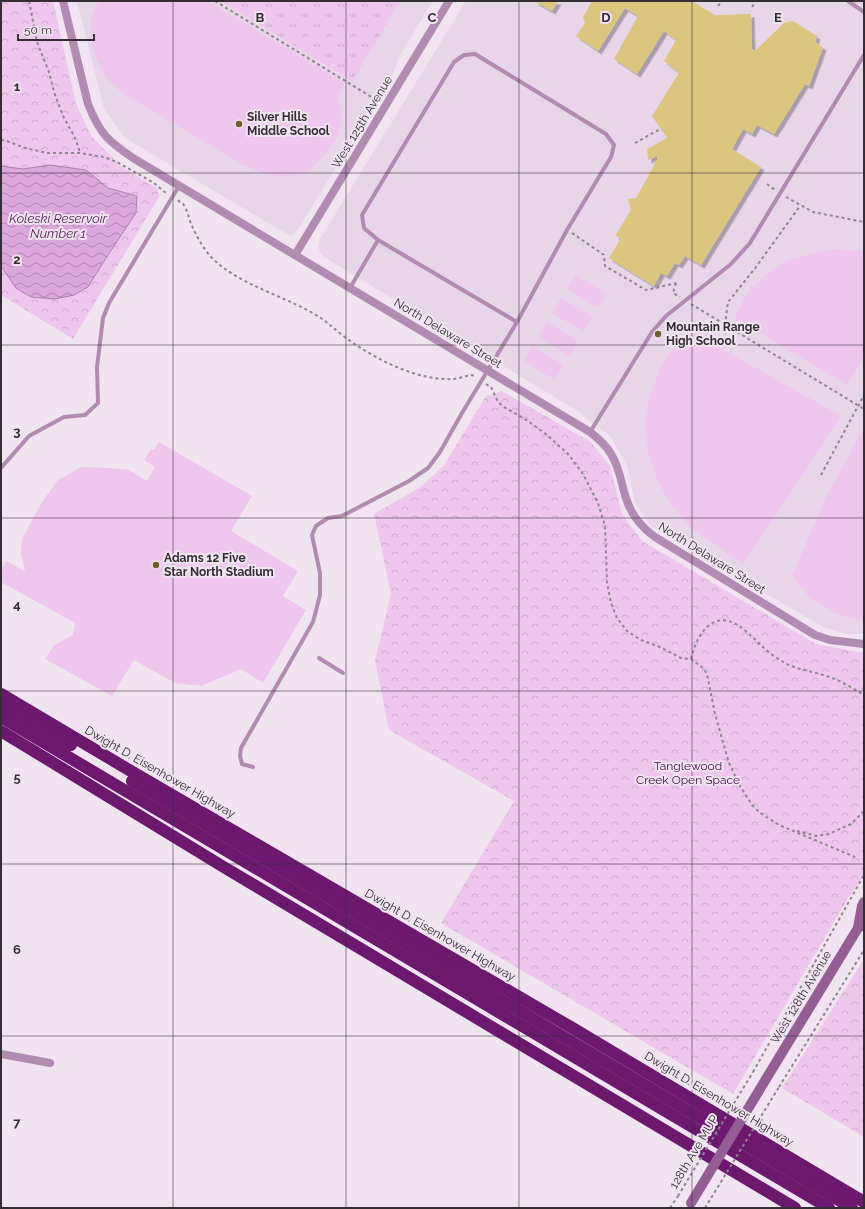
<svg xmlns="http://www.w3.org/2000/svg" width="865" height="1209" font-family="Raleway,sans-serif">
<defs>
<pattern id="grass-tufts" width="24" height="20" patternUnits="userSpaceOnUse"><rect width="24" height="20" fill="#efc7ee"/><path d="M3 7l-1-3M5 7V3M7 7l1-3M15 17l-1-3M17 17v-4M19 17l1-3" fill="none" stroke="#cdabcd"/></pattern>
<pattern id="forest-crowns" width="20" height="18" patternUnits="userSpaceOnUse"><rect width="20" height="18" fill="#efc7ee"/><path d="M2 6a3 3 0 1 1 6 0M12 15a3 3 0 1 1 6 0" fill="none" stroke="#cdabcd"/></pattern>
<pattern id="water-waves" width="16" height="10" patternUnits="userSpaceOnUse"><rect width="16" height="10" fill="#dca7dc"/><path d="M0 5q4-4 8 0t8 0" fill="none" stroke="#b388b3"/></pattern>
<filter id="shadow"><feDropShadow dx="3.5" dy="3.5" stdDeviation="0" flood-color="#0004"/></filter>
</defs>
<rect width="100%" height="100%" fill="#efe4ef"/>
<g fill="#e7d6e7">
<path d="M77 1H433L400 55 392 76 297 231 293 234 290 235 287 234 125 138 104 109Z"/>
<path d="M466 1H864V634H847L823 627 651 526 635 503 627 466 611 437 579 412 324 257 320 252 318 245 320 239Z"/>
</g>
<path fill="url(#grass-tufts)" d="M221 1H401L352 81Z"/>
<g fill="url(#forest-crowns)">
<path d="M1 1H53L76 104 92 137 123 168 157 188 159 197 73 339 1 295Z"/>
<path d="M502 391 591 442 610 466 622 514 642 541 816 644 864 653V875L848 898 733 1094 441 923 514 801 389 730 375 661 391 594 374 514 419 488 443 467 486 396Z"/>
<path d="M864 959V1137L782 1088Z"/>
</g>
<g fill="#efc7ee">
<path d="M99 1H207L345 83 338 98 342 116 338 136 327 153 309 171 288 177 265 174 243 165 122 93C117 88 110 83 106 77 95 60 87 35 92 15 93 10 97 5 99 1Z"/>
<path d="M833 249 864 251V356L847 385 734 318 747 293 768 273 787 261 812 253Z"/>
<path d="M575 275 607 293 598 308 567 289Z"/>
<path d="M561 298 593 317 584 332 552 313Z"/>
<path d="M547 322 578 341 569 356 538 337Z"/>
<path d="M689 330 841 416 743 565 689 526 673 507 659 484 648 453 645 424 650 395 662 363Z"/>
<path d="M532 346 563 365 555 380 523 361Z"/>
<path d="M864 428V621H863L835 613 810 598 792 576 826 497Z"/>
<path d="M159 442 252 496 231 531 298 571 283 596 306 610 263 683 241 669 201 686 175 683 134 660 112 696 45 659 54 645 73 635 75 623 1 582V570L6 561 25 571 21 553 22 539 42 502 58 480 81 467 110 468 129 470 147 481 155 467 144 460 151 449 154 450Z"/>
</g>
<path fill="url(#water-waves)" stroke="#a983a9" d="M50 165 86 170 108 188 137 196 136 213 106 258 88 287 74 295 55 299 31 297 16 288 1 266V166L23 169Z"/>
<g fill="#dac67e" filter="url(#shadow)">
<path d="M534 1H558L552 11Z"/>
<path d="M592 1H692L715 15 751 14 752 49 755 51 784 23 793 21 817 36 815 42 823 47 809 86 805 84 774 134 757 125 752 134 743 129 732 149 761 167 701 265 685 256 679 265 675 263 667 276 661 273 654 286 609 258 621 238 615 236 631 210 628 199 636 198 657 160V156L648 160 647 149 667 138 652 116 679 73 664 61 676 40 664 31 637 74 614 59 638 16 625 8 598 51 576 36 585 23 583 17Z"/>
</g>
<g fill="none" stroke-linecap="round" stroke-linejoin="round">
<g stroke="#8e868e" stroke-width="2" stroke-dasharray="3 3" stroke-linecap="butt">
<path d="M29 1 37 42 49 72 54 92 63 116 74 136 78 146 80 153"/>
<path d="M215 1 378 101"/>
<path d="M718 6 722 1"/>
<path d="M752 7 756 1"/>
<path d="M1 140 7 141 25 148 47 153H80L104 157 117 162 154 183 167 194"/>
<path d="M635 143 660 129"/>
<path d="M767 184 775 190"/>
<path d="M786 197 813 212 864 222"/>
<path d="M178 200C179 202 181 202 183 204 187 208 189 220 192 226 197 237 203 248 211 257 238 284 276 293 309 311 323 318 333 328 346 338 375 359 417 381 454 379 460 378 466 376 472 375L476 377"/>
<path d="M572 233 604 255 605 266 646 290 676 283"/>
<path d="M676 283 673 293 680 297"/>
<path d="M691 304 864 409"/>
<path d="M725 325 728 302 756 267 800 206"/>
<path d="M486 384 491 387 498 402 504 407 528 421 546 434 568 454 583 474 598 503 605 526 607 582 611 603 617 618 627 631 641 640 660 647 681 658 691 659 703 668 707 674 715 714 729 763 740 786 752 805 759 812 779 825 855 857"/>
<path d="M821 475 864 395"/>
<path d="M691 659C694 647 698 636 707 627 729 608 748 634 763 647 769 653 778 659 785 663 798 670 812 671 826 676 840 680 852 688 864 695"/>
<path d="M797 831 816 836 829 834 851 824 864 811"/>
<path d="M753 1072 864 875"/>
<path d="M779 1087 864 950"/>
<path d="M670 1208 678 1196"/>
</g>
<g stroke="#b18bb1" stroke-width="4">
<path d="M848 1 864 12"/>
<path d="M350 288 378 240"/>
<path d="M590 432 652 332 666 316 731 264 750 243 864 55"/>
<path d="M1 468 29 436 64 417 85 415 98 403 97 367 103 318 109 303 179 186"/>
<path d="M319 658 343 673"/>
<path d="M253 767 242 764 240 756 241 748 313 622 320 595V573L312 535 316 526 328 518 342 516 409 481 428 468 440 452 462 413 517 322 567 230 611 157 614 145 606 134 475 54 464 55 454 62 362 215 364 228 378 240 517 322"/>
</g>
<g stroke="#b18bb1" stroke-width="8">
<path d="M63 1 88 104C100 134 108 141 133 158L590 432C599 439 606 445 611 454 620 468 621 483 626 498 631 515 641 527 655 537L815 635 830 640 864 644"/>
<path d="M295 255 449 1"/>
<path d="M1 1054 50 1063"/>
</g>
<g stroke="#945e95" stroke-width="10">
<path d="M858 928 862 906 864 902"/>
<path d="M766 1079 858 928 864 924"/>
</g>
<g stroke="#6b186e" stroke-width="12">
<path d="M1 694 141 777 569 1026 864 1202"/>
<path d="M1 704 71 745"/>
<path d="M1 717 829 1208"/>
<path d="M1 731 222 866 795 1208"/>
<path d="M132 781 852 1208"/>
</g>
<g stroke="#8e868e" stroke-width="2" stroke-dasharray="3 3" stroke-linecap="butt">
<path d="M678 1196 753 1072"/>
<path d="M705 1208 779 1087"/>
</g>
<path stroke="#945e95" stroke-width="10" d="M691 1203 766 1079"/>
</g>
<path fill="none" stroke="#332e33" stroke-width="1" stroke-opacity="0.55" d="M173 1V1208M346 1V1208M519 1V1208M692 1V1208M1 173H864M1 345H864M1 518H864M1 691H864M1 864H864M1 1036H864"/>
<g fill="#6e602e" stroke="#efe4ef" stroke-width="1.5">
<circle cx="239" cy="124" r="4"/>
<circle cx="658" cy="334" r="4"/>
<circle cx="156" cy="565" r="4"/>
</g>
<g text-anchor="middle" stroke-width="4" stroke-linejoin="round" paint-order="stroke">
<g font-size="12" font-weight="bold" fill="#332e33" stroke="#efe4ef" text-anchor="start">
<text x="247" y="121">Silver Hills<tspan x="247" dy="14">Middle School</tspan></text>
<text x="666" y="331">Mountain Range<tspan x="666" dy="14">High School</tspan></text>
<text x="164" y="562">Adams 12 Five<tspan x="164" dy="14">Star North Stadium</tspan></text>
</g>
<g font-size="12" fill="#332e33" stroke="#efe4ef">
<text transform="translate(362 122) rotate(-59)" y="4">West 125th Avenue</text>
<text transform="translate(448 333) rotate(31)" y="4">North Delaware Street</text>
<text transform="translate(712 558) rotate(32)" y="4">North Delaware Street</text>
<text transform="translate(160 772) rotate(30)" y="4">Dwight D. Eisenhower Highway</text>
<text transform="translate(440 935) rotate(30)" y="4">Dwight D. Eisenhower Highway</text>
<text transform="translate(801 997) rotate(-59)" y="4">West 128th Avenue</text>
<text transform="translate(719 1099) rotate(31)" y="4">Dwight D. Eisenhower Highway</text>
<text transform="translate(694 1152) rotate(-59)" y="4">128th Ave MUP</text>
</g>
<g font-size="12" fill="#4a094d" stroke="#efe4ef">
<text x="688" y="770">Tanglewood<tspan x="688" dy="14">Creek Open Space</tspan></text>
</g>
<g font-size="13" font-style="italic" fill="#5a1c5c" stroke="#efe4ef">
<text x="58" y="223">Koleski Reservoir<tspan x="58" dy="15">Number 1</tspan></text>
</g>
</g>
<g font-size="13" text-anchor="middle" font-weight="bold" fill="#332e33" stroke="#efe4ef" stroke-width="4" stroke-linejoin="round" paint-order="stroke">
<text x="260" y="22">B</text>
<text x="432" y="22">C</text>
<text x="606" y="22">D</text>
<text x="778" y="22">E</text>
<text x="17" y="91">1</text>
<text x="17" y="264">2</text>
<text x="17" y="436">3</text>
<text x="17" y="609">4</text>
<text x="17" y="782">5</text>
<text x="17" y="954">6</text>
<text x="17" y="1127">7</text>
</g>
<rect width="865" height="1209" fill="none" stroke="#332e33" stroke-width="4"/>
<path d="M18 34v6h76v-6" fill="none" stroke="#332e33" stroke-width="2"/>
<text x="24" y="34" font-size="12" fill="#332e33" stroke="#efe4ef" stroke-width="3" paint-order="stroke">50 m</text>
</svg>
